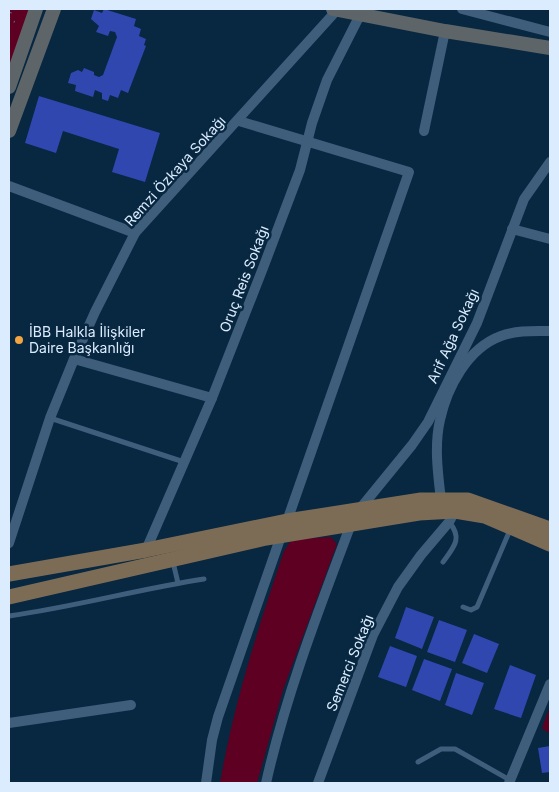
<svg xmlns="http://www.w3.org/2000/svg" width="559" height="792" font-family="Inter,sans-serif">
<rect width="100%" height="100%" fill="#082741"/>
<g fill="#5d0021">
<path d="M9 9H33L9 70Z"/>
<path d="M331 537 337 544 283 690 257 783H220C234 703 258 628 284 551L290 542 300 539Z"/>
<path d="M550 706V734L542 728Z"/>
</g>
<g fill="#3147b0">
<path d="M104 9 136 19 134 26 141 29 139 36 146 39 144 45 146 46 128 93 121 90 118 98 110 95 108 101 102 99V93L95 90 93 97 75 91 76 85 68 83 71 73 78 70 82 72 84 68 94 72V75L99 77 103 75 117 37 115 32 110 31 108 36 96 32 99 26 91 19 94 10 102 13Z"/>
<path d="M39 96 160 133 145 182 112 172 119 149 63 131 56 153 25 143Z"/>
<path d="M406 607 434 617 422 649 395 638Z"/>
<path d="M439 620 467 630 455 662 427 652Z"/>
<path d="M474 634 499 644 487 673 462 663Z"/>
<path d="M390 646 417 656 406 687 378 677Z"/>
<path d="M424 659 452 669 440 701 412 690Z"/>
<path d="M510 665 536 675 521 718 494 709Z"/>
<path d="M456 673 484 683 472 715 445 705Z"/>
<path d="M550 746V772L542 773 538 748Z"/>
</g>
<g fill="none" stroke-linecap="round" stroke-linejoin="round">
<g stroke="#577188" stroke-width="2" stroke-dasharray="1 4" stroke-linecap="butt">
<path d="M9 18 12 9"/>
<path d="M9 20 18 23"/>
</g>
<g stroke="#3f5e7c" stroke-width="5">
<path d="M50 418 184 462"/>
<path d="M173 562 178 583"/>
<path d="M443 562C454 547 463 538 449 522"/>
<path d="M463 607 471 610 477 607 510 530"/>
<path d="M9 616C74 607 139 589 204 579"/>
<path d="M418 762 441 749H455L510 780"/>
</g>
<g stroke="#3f5e7c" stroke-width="10">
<path d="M462 9 550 32"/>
<path d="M239 121 409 172 287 521"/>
<path d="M424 131 445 31"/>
<path d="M9 186 135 233"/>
<path d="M512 229 550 239"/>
<path d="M74 359 212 398"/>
<path d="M441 500C438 474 434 446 440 420 447 387 468 348 501 336 517 330 534 331 550 331"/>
<path d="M359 510 412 445 428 422 477 323 524 199 550 162"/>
<path d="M9 543 50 418 74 359 95 312 135 233 337 10"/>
<path d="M146 550 212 398 263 268 300 170 312 123 327 80 360 15"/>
<path d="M9 723 131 705"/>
<path d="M206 783 212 740 218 717 281 536"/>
<path d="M266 783C286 694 319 609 351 524"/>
<path d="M318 783 373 635 398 587 421 555 449 522 455 511"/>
<path d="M509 783 550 684"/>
</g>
<g stroke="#5e6568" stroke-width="14">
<path d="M333 9 445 31 550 48"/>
<path d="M9 87 36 9"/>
<path d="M9 131 54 9"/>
</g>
<g stroke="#7d6c55" stroke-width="15">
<path d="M9 574 146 550 287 521 421 500H468L550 529"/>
<path d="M9 597 266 538 419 513 455 511 485 516 550 544"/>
</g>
</g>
<circle fill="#f2a541" stroke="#082741" stroke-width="2" cx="19" cy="340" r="5"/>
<g text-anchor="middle" stroke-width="5" stroke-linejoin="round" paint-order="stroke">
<g font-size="14" fill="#dbecfe" stroke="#082741">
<text transform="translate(175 171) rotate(-48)" y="5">Remzi Özkaya Sokağı</text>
<text transform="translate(244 279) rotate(-69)" y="5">Oruç Reis Sokağı</text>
<text transform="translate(453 336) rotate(-65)" y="5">Arif Ağa Sokağı</text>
<text transform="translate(350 663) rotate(-68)" y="5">Semerci Sokağı</text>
</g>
<g font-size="14" fill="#dbecfe" stroke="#082741" text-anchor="start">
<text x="29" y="337">İBB Halkla İlişkiler<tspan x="29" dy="16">Daire Başkanlığı</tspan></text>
</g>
</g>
<rect width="559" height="792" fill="none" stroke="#dbecfe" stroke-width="20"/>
</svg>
